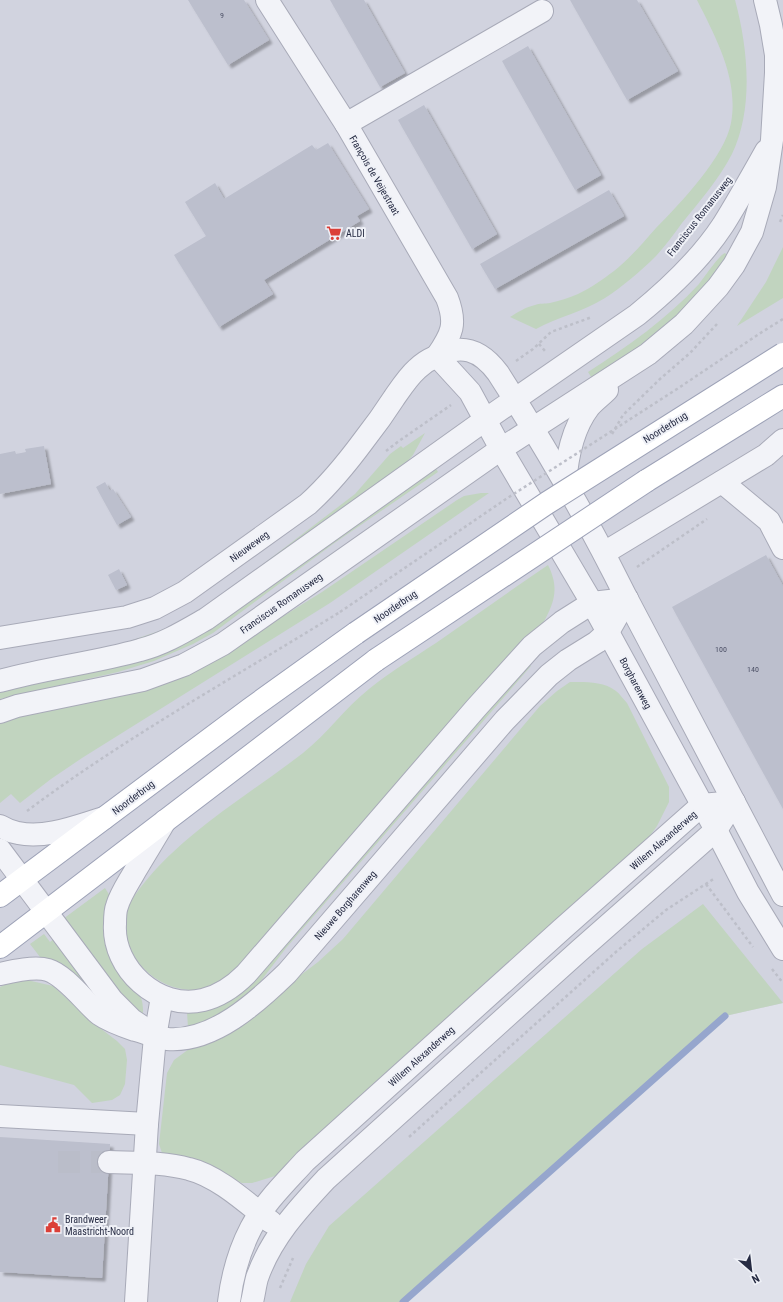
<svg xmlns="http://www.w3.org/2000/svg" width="783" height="1302" font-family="'Roboto Condensed',sans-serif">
<defs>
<filter id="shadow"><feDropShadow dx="3.5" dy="3.5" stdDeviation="1" flood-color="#0004"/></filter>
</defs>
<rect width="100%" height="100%" fill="#dfe1ea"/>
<path fill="#d1d3df" d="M0 0H783V1003L725 1016 403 1302H0Z"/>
<g fill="#c1d4bf">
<path d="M697 0H735C748 48 754 108 732 154 719 179 700 201 682 223 674 234 665 246 656 256 641 271 622 287 605 298 583 312 558 317 536 329L510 317C518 312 526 307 535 305 539 303 545 304 550 303 559 301 569 298 578 294 591 288 603 279 614 271 630 258 643 243 656 228 680 204 725 156 731 123 739 79 716 38 697 0Z"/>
<path d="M783 247V298L737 326 766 282Z"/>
<path d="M725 253 727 255 718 273 668 327 593 380 588 372C628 346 667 319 699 284 704 278 719 255 725 253Z"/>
<path d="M425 433 413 455 404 465 301 545 162 637 109 648 159 631 184 620 205 607 229 590 355 494 390 454 401 446 403 448Z"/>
<path d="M435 467 438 472 333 544 213 633 193 644 154 661 118 672 0 699V691L116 665Z"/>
<path d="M481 493H489L330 603 82 758 51 779 20 803 11 794 0 803V721L211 661 322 592 457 500 464 496Z"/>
<path d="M548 565C560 589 554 603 542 625L249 957C241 965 231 976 222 982 219 984 214 984 211 985 205 988 197 990 190 990 144 988 107 936 135 895 177 836 246 797 303 753 327 734 345 708 369 689 390 672 413 658 436 643 473 617 510 591 548 565Z"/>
<path d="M525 661 531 666 286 948 254 990 228 1011 188 1028 187 1012 208 1009Z"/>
<path d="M570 682C586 682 603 681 616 691 620 694 623 699 627 703L669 787V802L657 826 647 840 275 1176 252 1183H242L162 1153 159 1144 167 1073 174 1060 189 1049 269 999 318 962 343 939 540 706 557 691Z"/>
<path d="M105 888 110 896C100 923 102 955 121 977 134 994 144 989 143 1014L138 1020 63 919Z"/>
<path d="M703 904 783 1003 725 1016 403 1302H290L306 1264 329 1226 642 949Z"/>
<path d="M44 934 50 942 55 938 99 994 92 999C77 980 67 960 40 957L30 944Z"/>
<path d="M27 980 53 986 96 1025 117 1041 125 1049 127 1060 125 1084 120 1095 112 1100 92 1103 74 1085 0 1065V987L11 982Z"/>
</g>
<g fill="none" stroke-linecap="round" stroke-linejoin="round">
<path stroke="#96a6cd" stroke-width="7" d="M403 1302 725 1016"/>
</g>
<g fill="#bcbfcd" filter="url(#shadow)">
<path d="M188 0H244L269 40 228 65Z"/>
<path d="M330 0H364L405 73 380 87Z"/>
<path d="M570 0H637L678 71 627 100Z"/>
<path d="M528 46 601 175 575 190 502 61Z"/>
<path d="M424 105 497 234 472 249 398 120Z"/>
<path d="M328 143 369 209 357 216 360 221 264 280 273 294 219 327 174 255 206 236 185 202 215 183 224 199 312 145 316 150Z"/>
<path d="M609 190 624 216 495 289 480 264Z"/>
<path d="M44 446 51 484 0 494V454L15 451 16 454 26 452 25 449Z"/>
<path d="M105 482 110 491 113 489 131 517 117 525 96 487Z"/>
<path d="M766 555 783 586V809L672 607Z"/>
<path d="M119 569 127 585 116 590 108 575Z"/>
<path d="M0 1137 110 1144 102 1278 0 1272Z"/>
</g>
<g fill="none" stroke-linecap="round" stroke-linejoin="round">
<path stroke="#babdc9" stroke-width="22" stroke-dasharray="22 11" stroke-linecap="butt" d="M58 1162H109"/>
<g stroke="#a8aab8" stroke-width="24">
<g id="minor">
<path d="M267 0 346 124 447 298C457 324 452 334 437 356"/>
<path d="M346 124 542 11"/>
<path d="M437 356 470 392 501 449 592 603 716 830 748 892 783 949"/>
<path d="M722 482 769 521 783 548"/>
<path d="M565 484C567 457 572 429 589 407 594 401 601 396 607 390"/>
<path d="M604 553 766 455 783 440"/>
<path d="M0 638 127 617 155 608 185 592 308 504C329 485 347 463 364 440 375 426 385 412 394 398 401 388 408 377 417 369 422 364 428 360 435 357 461 343 480 349 498 373 545 446 589 522 627 599L783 895"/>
<path d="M0 681C46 668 94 663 140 650 164 644 185 631 206 619L485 420 637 315C669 289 700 260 723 225 738 201 752 176 766 151"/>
<path d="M0 712 17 706 143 680 184 665 223 644 501 449 648 354 684 324 718 287 734 265 752 232 765 187 772 140 776 73V55L771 25 765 0"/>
<path d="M165 821C155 838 145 854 135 871 129 882 121 893 117 906 115 911 115 918 115 924 112 968 158 1011 203 1000 220 996 234 986 246 974L476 708 532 646 562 622 592 603 627 599"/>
<path d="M0 826C5 829 12 832 18 833 46 839 77 826 104 818"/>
<path d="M0 850 112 1000 132 1020 141 1026"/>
<path d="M0 974C13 971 35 966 48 970 65 975 85 1002 99 1014 109 1021 123 1026 135 1030 146 1033 156 1037 167 1039 213 1043 257 1002 287 973L505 720 549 675 568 660 597 642 608 632 627 599"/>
<path d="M0 1116 147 1124"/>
<path d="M109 1162C135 1163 163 1162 189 1169 218 1176 248 1204 271 1222"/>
<path d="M136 1302 147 1124 155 1037 162 997"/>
<path d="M229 1302C232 1277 239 1251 251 1228 264 1203 286 1182 305 1161L561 930 702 805 734 802"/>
<path d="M252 1302C254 1294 255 1285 257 1278 271 1238 298 1209 326 1179L580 950 716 830 734 802"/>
</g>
</g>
<g stroke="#9da2b7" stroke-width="24">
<g id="major">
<path d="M646 481 783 396"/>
<path d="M0 896 250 709 356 633"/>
<path d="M0 947 376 660"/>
</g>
</g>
<g stroke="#bdbfc9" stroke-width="2.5" stroke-dasharray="3 3" stroke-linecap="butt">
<path d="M780 222 783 215"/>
<path d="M539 344 545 351"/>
<path d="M516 361 533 349 551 332 592 317"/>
<path d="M612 434 623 415 660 379 690 353 717 324"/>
<path d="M386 451 399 441 451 405"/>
<path d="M637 567 707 519"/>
<path d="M27 811C126 737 235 677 340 612"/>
<path d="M706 884 753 947"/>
<path d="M772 969 783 983"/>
<path d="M409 1137 617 951 666 910 715 878"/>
<path d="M280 1288 293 1258"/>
</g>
<use href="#minor" stroke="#f2f3f8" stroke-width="22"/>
<use href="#major" stroke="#fff" stroke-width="22"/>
<g stroke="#9da2b7" stroke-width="24" stroke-linecap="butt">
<g id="major-bridge">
<path d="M356 633 547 503 783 354"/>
<path d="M376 660 646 481"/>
</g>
</g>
<path stroke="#bdbfc9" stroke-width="2.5" stroke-dasharray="3 3" stroke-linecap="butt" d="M340 612 506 499 677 389 762 332 783 319"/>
<use href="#major-bridge" stroke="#fff" stroke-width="22"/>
</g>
<defs>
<g id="supermarket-bare" transform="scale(1.2)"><path d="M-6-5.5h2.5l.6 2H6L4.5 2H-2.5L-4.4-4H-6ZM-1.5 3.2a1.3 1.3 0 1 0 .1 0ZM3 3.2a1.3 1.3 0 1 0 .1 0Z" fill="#db3f38" stroke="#eff1f7" stroke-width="2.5" paint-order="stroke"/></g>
<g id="civic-bare" transform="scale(1.2)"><path d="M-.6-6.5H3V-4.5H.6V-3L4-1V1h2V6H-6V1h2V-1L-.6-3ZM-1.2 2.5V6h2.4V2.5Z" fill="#db3f38" stroke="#eff1f7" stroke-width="2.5" paint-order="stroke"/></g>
</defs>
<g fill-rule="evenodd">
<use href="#supermarket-bare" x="334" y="233"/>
<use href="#civic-bare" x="53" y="1225"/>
</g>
<g text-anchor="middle" stroke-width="4" stroke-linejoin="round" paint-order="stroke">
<g font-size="8" fill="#4c5066">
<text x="222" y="18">9</text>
<text x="721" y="652">100</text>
<text x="753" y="672">140</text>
</g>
<g font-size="10" fill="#262b43" stroke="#eff1f7">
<text transform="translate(375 175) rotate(60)" y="4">François de Veijestraat</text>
<text transform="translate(699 216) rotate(-52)" y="4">Franciscus Romanusweg</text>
<text transform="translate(665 427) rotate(-32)" y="4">Noorderbrug</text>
<text transform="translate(249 546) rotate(-36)" y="4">Nieuweweg</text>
<text transform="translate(281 603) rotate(-35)" y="4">Franciscus Romanusweg</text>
<text transform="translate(395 606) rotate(-34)" y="4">Noorderbrug</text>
<text transform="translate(636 683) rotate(62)" y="4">Borgharenweg</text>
<text transform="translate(133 797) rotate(-37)" y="4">Noorderbrug</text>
<text transform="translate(663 840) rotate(-41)" y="4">Willem Alexanderweg</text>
<text transform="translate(345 905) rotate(-49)" y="4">Nieuwe Borgharenweg</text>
<text transform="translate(421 1056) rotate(-42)" y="4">Willem Alexanderweg</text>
</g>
<g font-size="10" fill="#262b43" stroke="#eff1f7" text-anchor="start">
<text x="346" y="237">ALDI</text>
<text x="65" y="1223">Brandweer<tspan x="65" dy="12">Maastricht-Noord</tspan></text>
</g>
</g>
<g transform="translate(751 1270) rotate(152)" stroke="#eff1f7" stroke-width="3" paint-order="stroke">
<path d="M0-3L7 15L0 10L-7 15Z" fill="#262b43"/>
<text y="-6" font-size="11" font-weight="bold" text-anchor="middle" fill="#262b43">N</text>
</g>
</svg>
